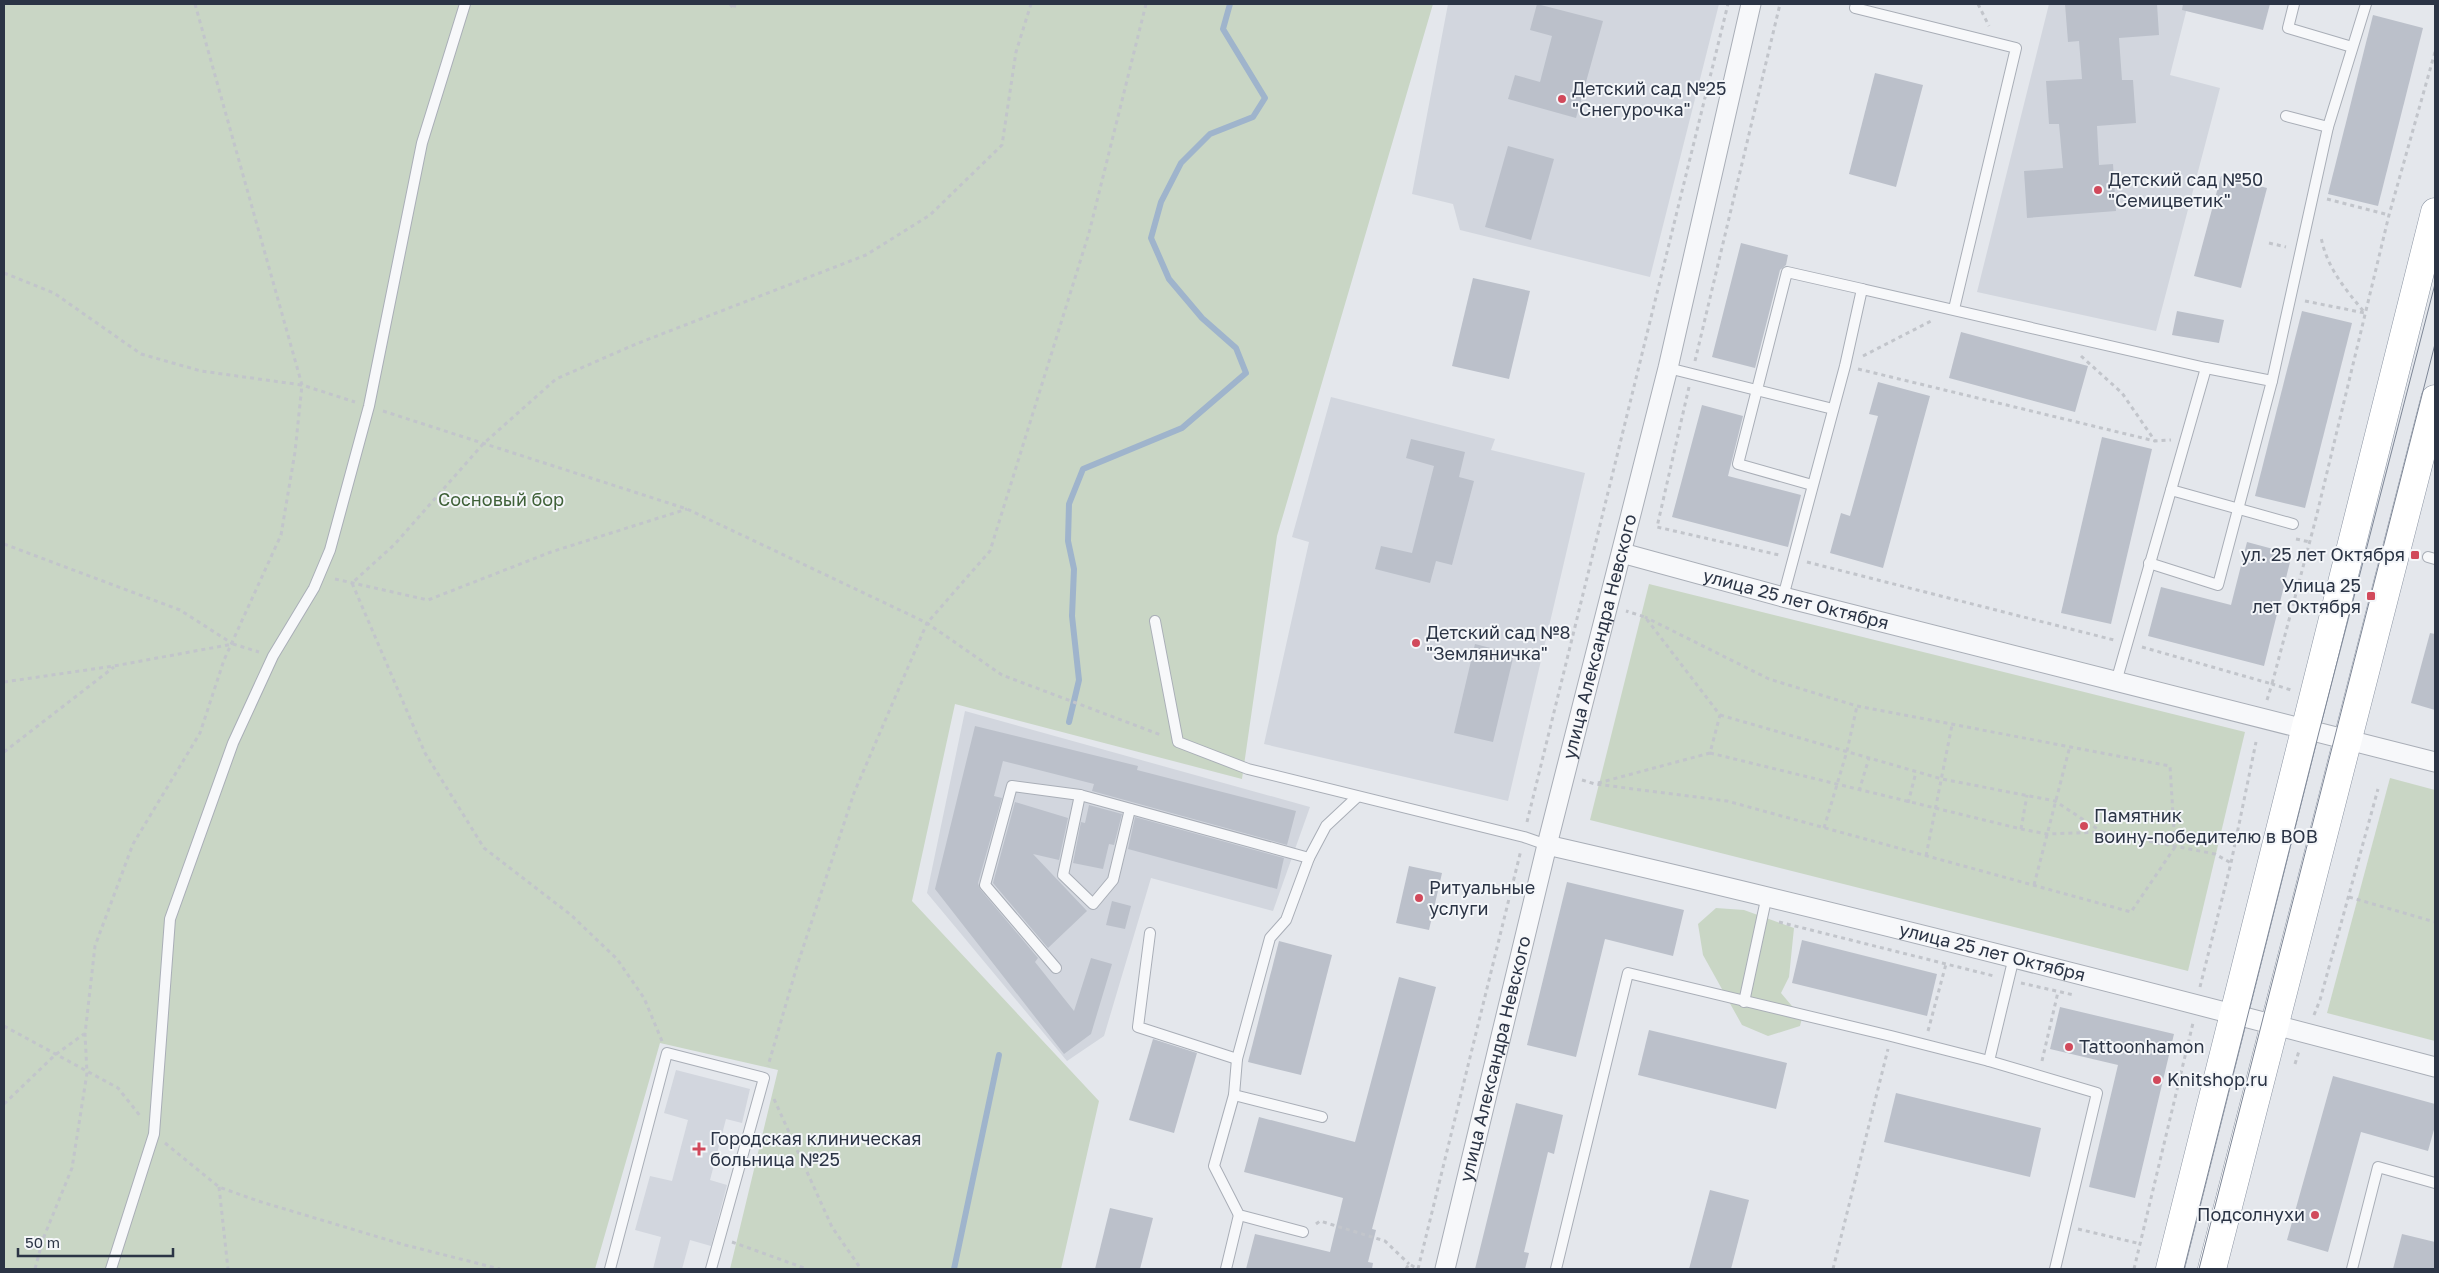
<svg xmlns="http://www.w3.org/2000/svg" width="2439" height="1273" font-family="'Golos Text',sans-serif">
<rect width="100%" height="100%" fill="#e4e7ec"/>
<g fill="#d2d6de">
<path d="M1448 4H1719L1650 277 1460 230 1453 204 1412 194Z"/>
<path d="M2049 4H2188L2170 75 2220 88 2156 331 1977 292Z"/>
<path d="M1331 397 1495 439 1491 450 1585 473 1508 801 1264 744 1309 542 1292 537Z"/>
<path d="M965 711 1310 807 1273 911 1151 878 1104 1036 1067 1061 927 893Z"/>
<path d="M676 1070 750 1089 742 1123 726 1119 710 1180 727 1185 711 1246 690 1240 682 1269H653L661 1237 635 1230 650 1176 672 1181 688 1120 664 1113Z"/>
</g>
<g fill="#c9d6c5">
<path d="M4 4H1433L1277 536 1242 779 955 704 912 901 1099 1101 1061 1269H730L778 1070 660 1043 595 1269H4Z"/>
<path d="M1649 584 2245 732 2188 971 1590 820Z"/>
<path d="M2390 778 2435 790V1041L2327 1013Z"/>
<path d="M1716 908 1744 910 1794 928 1789 977 1781 993 1802 1018 1800 1026 1768 1036 1742 1025 1703 955 1698 924Z"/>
</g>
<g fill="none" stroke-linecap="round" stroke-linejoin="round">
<g stroke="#9fb4cc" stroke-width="6">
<path d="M1069 722 1079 680 1072 616 1074 569 1068 541 1069 504 1083 469 1182 428 1246 373 1236 348 1202 318 1169 279 1151 238 1161 202 1181 163 1210 134 1253 117 1265 98 1223 29 1230 4"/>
<path d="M954 1269 999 1055"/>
</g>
</g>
<g fill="#bbc0ca">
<path d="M1537 4 1603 21 1576 118 1508 99 1515 75 1540 82 1552 36 1530 30Z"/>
<path d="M2065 4H2157L2159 35 2119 38 2122 80H2133L2136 123 2097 126 2099 165 2113 164 2116 211 2027 218 2024 171 2063 168 2059 124H2049L2046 81 2082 79 2079 41 2068 42Z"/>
<path d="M2183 4H2270L2263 30 2182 10Z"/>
<path d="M2373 15 2423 28 2378 206 2328 194Z"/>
<path d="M1875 73 1923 85 1896 187 1849 174Z"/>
<path d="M1508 146 1554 159 1531 240 1485 227Z"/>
<path d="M2221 176 2267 188 2241 288 2194 276Z"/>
<path d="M1741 243 1788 255 1786 265 1780 270 1755 368 1712 357Z"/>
<path d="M1473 278 1530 291 1509 379 1452 366Z"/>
<path d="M2177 311 2224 320 2219 343 2172 335Z"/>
<path d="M2302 311 2352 323 2305 508 2255 496Z"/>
<path d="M1961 332 2088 366 2075 412 1949 378Z"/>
<path d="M1878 382 1930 396 1883 568 1830 553 1841 513 1850 516 1878 416 1869 414Z"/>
<path d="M1702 405 1743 416 1728 476 1801 495 1788 547 1672 517Z"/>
<path d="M2102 437 2152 449 2111 624 2061 613Z"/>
<path d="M1411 439 1465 452 1459 477 1474 481 1452 565 1436 561 1430 583 1375 569 1381 546 1412 553 1434 466 1406 458Z"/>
<path d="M2247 542 2292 554 2264 666 2148 636 2161 587 2231 605Z"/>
<path d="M2430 633 2435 634V710L2411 703Z"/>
<path d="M1475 644 1514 654 1493 742 1454 733Z"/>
<path d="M975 726 1138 766 1137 770 1296 811 1287 845 1092 791 1094 784 1003 761 994 796 1002 798 978 883 980 889 1038 958 1035 962 1074 1011 1091 958 1112 964 1091 1034 1064 1054 935 889Z"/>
<path d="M1015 802 1068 818 1059 860 1033 854 1087 911 1048 948 993 883Z"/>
<path d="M1089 805 1122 814 1114 845 1109 844 1103 869 1073 863 1081 822 1085 823Z"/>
<path d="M1135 817 1284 858 1277 889 1128 849Z"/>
<path d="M1409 866 1442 873 1429 930 1396 923Z"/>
<path d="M1567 882 1684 910 1673 956 1605 939 1576 1057 1527 1045Z"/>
<path d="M1112 901 1131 906 1125 929 1106 925Z"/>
<path d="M1802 940 1937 974 1927 1016 1792 983Z"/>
<path d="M1279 941 1332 955 1301 1075 1248 1062Z"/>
<path d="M1399 977 1436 987 1372 1229 1376 1230 1368 1262 1373 1263 1372 1269H1246L1255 1234 1330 1252 1343 1198 1244 1172 1259 1117 1355 1142Z"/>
<path d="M2060 1007 2174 1034 2135 1198 2089 1187 2118 1065 2050 1049Z"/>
<path d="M1649 1030 1787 1063 1776 1109 1638 1075Z"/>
<path d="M1153 1039 1197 1053 1174 1133 1129 1120Z"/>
<path d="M2333 1076 2435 1104V1126L2428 1151 2361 1132 2328 1252 2287 1240Z"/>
<path d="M1896 1093 2041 1128 2030 1177 1884 1142Z"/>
<path d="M1516 1103 1563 1115 1554 1154 1548 1152 1524 1252 1529 1253 1525 1269H1475Z"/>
<path d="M1710 1190 1749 1200 1731 1269H1689Z"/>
<path d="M1110 1208 1153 1218 1140 1269H1095Z"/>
<path d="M2402 1234 2435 1242V1269H2393Z"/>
</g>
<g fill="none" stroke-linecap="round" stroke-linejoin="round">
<g stroke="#a9aeb7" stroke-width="12">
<g id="service">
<path d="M1856 4 1855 8 2016 48 1954 309"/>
<path d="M2294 4 2288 28 2352 47"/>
<path d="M2286 116 2328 127"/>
<path d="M1668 368 1833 409"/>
<path d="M2272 381 2328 127 2366 4"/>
<path d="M1812 485 1738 464 1787 272 1862 289"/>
<path d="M2171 490 2293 524"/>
<path d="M2428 557 2435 559"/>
<path d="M1783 597 1845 366 1862 289 2206 368 2272 381 2218 585 2149 563"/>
<path d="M1155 621 1178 742 1248 769 1524 837 1547 845"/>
<path d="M2116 682 2206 368"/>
<path d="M1080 795 1063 875 1093 904 1113 880 1130 809"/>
<path d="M1150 933 1138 1027 1237 1059"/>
<path d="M1056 968 985 885 1012 786 1080 795 1309 858"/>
<path d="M1744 1002 1767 895"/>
<path d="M1989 1061 2014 957"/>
<path d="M1234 1095 1322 1117"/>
<path d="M1303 1232 1239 1215 1214 1166 1234 1095 1237 1059 1270 938 1286 920 1309 858 1326 826 1357 797"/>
<path d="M111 1269 154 1134 170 919 233 743 273 656 314 588 330 550 369 406 422 143 465 4"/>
<path d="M610 1269 667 1053 764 1078 711 1269"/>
<path d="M1226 1269 1239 1215"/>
<path d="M1556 1269 1628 973 1891 1036 1989 1061 2097 1093 2055 1269"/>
<path d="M2352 1269 2378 1167 2435 1183"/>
</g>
</g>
<g stroke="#a9aeb7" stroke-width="21">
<g id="minor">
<path id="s1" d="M1622 553 1783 597 2435 762"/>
<path id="s2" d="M1547 845C1845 913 2140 989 2435 1067"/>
<path id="s3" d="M1445 1269 1547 845 1668 368 1751 4"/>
</g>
</g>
<g stroke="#8b94a3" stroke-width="29">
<g id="trunk">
<path d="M2170 1269 2435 212"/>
<path d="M2212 1269 2435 399"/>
</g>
</g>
<g stroke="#c2c5cb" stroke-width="3" stroke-dasharray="4 4" stroke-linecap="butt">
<path d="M195 4 302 385 355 402"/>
<path d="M730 4 734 9 735 4"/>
<path d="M1146 4 1089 233 990 551 927 623 1002 675 1161 735"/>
<path d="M1978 4 1989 26"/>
<path d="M2327 199 2389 215"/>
<path d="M2269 243 2286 247"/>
<path d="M4 273 54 293 141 354 201 371 302 385 295 452 281 535 224 660 200 733 133 844 95 946 85 1034 87 1073 72 1168 43 1239 35 1269"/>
<path d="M2305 301 2365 313C2345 289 2327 268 2321 237"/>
<path d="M1863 356 1931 321"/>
<path d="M2081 356 2122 393 2155 441 2171 440"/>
<path d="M1695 361 1780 4"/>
<path d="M1858 369 2155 441"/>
<path d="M1689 387 1657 527 1779 555"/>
<path d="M383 411 687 509 927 623 854 793 797 966 768 1066"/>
<path d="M2296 539 2310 542"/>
<path d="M4 544 180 610 233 644"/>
<path d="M2307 554 2324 556"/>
<path d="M1807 562 2114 640"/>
<path d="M335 579 428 600 551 552 687 509"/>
<path d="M2142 647 2272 684 2316 518 2389 215 2435 52"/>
<path d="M4 682 114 666 233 644 259 652"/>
<path d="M2267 700 2272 684 2291 690"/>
<path d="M4 752 114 667"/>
<path d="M1710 753 2021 829 2047 834 2102 832 2055 801 1942 779 1720 715"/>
<path d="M1582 780 1595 784 1727 801 2131 912 2175 847 2170 766 1857 706 1769 679 1645 617"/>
<path d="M1598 783 1710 753 1720 715 1645 617 1626 611"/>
<path d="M1859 791 1869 758"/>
<path d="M1908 803 1916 772"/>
<path d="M1527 822 1728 4"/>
<path d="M1824 828 1847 751 1857 706"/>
<path d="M2021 829 2027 795"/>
<path d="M2102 832 2215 854 2231 863"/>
<path d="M1926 856 1952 725"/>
<path d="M2034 885 2070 746"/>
<path d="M2349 897 2435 922"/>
<path d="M1779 922 1994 976"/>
<path d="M2021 983 2074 995"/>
<path d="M2200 987 2231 863 2256 742"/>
<path d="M2314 1015 2320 1000 2378 789"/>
<path d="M4 1026 118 1088 141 1117"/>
<path d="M1928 1031 1946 964"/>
<path d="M662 1041 644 998 617 959 571 915 484 848 425 753 352 583 395 544 483 444 556 379 636 344 866 255 930 215 1002 145 1016 52 1031 4"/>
<path d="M2042 1061 2058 992"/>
<path d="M2295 1064 2299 1051"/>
<path d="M774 1099 832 1227 861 1269"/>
<path d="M4 1104 55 1055 84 1034"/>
<path d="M165 1143 219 1187 258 1201 405 1245 500 1269"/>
<path d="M219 1187 228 1269"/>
<path d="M1316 1224 1320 1221 1385 1241 1409 1264"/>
<path d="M2078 1229 2141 1244"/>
<path d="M732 1242 807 1269"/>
<path d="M1406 1269 1409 1264 1418 1269"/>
<path d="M1418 1269 1521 850"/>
<path d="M1833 1269 1888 1049"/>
<path d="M2134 1269 2193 1023"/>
</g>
<use href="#service" stroke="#f7f8fa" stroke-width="10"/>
<use href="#minor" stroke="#f7f8fa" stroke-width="19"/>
<use href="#trunk" stroke="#fff" stroke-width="28"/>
<g stroke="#7d8696" stroke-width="1">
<path d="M2184 1269 2319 732 2435 284"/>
<path d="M2199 1269 2435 344"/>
</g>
</g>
<g fill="#d1495b" stroke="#f4f6f9" stroke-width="2">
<circle cx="1562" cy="99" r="5"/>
<circle cx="2098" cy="190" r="5"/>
<rect x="2410" y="550" width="10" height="10" rx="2.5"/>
<rect x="2366" y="591" width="10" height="10" rx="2.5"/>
<circle cx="1416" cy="643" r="5"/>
<circle cx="2084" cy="826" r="5"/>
<circle cx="1419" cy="898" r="5"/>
<circle cx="2069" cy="1047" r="5"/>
<circle cx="2157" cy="1080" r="5"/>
<path d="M696.5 1141.5h5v5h5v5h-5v5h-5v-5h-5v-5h5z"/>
<circle cx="2315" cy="1215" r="5"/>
</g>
<g text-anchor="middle" stroke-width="4" stroke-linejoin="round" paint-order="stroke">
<g font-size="18" fill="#2b3445" stroke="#f4f6f9" text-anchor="start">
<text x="1572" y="95">Детский сад №25<tspan x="1572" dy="21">"Снегурочка"</tspan></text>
<text x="2108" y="186">Детский сад №50<tspan x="2108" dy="21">"Семицветик"</tspan></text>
<text x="2405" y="561" text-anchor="end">ул. 25 лет Октября</text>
<text x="2361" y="592" text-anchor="end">Улица 25<tspan x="2361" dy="21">лет Октября</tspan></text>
<text x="1426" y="639">Детский сад №8<tspan x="1426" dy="21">"Земляничка"</tspan></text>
<text x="2094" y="822">Памятник<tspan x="2094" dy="21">воину-победителю в ВОВ</tspan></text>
<text x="1429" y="894">Ритуальные<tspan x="1429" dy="21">услуги</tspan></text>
<text x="2079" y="1053">Tattoonhamon</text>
<text x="2167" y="1086">Knitshop.ru</text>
<text x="710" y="1145">Городская клиническая<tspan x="710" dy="21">больница №25</tspan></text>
<text x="2305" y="1221" text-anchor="end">Подсолнухи</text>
</g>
<g font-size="18" fill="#3f6138" stroke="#f4f6f9">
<text x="501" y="506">Сосновый бор</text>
</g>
<g font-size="18" fill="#2b3445" stroke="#f4f6f9">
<text dy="6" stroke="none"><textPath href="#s1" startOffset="180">улица 25 лет Октября</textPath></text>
<text dy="6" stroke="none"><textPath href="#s3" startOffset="651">улица Александра Невского</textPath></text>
<text dy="6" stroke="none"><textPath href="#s2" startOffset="458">улица 25 лет Октября</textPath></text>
<text dy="6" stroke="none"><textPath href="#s3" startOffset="216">улица Александра Невского</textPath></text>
</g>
</g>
<rect width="2439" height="1273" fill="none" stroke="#2b3445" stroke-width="10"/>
<path d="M18 1248v8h155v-8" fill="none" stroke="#2b3445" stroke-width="2.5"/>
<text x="25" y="1248" font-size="15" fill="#2b3445" stroke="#f4f6f9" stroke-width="4" paint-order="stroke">50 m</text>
</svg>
